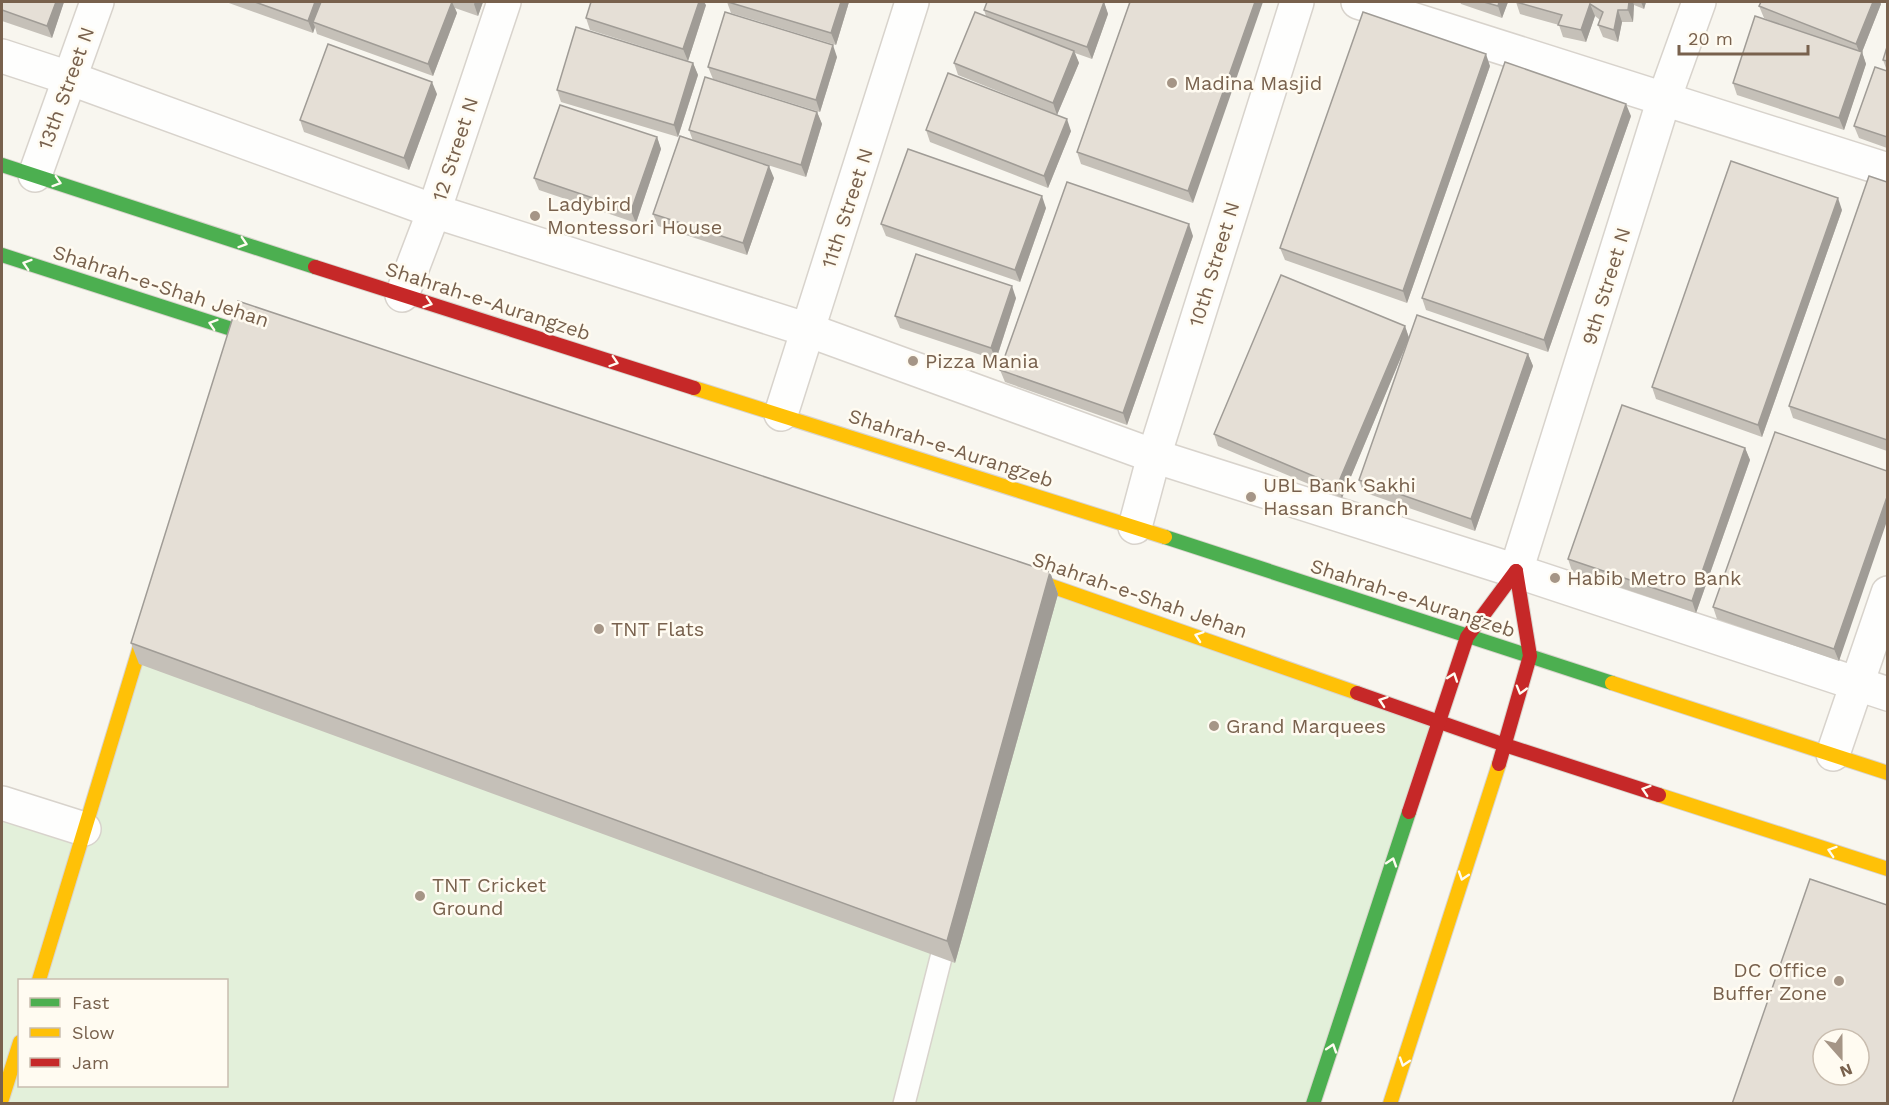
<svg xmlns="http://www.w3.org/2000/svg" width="1889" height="1105" font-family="'Work Sans',sans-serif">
<rect width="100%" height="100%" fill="#f8f6ef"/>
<path fill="#e3f0da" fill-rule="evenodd" d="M245 323 1438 717 1315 1103H2V803L86 830ZM20 980H226V1086H20Z"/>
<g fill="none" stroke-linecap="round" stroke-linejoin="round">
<g stroke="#d8d3cc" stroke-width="24">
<path id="lane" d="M904 1104 948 930"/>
</g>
<g stroke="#d8d3cc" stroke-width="36">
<g id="street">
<path d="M1358 2 1888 170"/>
<path d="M2 56 69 78 434 211 808 330 1154 456 1516 571 1888 694"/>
<path d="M35 175 97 2"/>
<path d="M402 295 434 211 504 2"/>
<path d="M781 414 912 2"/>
<path d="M1135 527 1154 456 1297 2"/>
<path d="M1516 571 1664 99 1699 2"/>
<path d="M1833 754 1888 593"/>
<path d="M2 803 84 829"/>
</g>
</g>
<g stroke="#d8d3cc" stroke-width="16">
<g id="fast">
<path d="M2 165 315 267"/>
<path d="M2 255 272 342"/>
<path d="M1165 537 1612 683"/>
<path d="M1313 1104 1409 812"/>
</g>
</g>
<g stroke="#d8d3cc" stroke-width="16">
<g id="slow">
<path d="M694 388 1165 537"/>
<path d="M1011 572 1357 693"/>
<path d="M1612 683 1888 773"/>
<path d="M1659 795 1888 869"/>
<path d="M39 980 149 617"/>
<path d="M2 1099 20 1042"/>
<path d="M1390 1104 1499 764"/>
</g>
</g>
<g stroke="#d8d3cc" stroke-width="16">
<g id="jam">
<path d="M315 267 694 388"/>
<path d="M1357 693 1505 745 1659 795"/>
<path d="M1499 764 1530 656 1516 571"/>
<path d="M1409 812 1467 637 1516 571"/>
</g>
</g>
<use href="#lane" stroke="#fefefd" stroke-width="21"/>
<use href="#street" stroke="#fefefd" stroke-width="33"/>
<use href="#fast" stroke="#4caf50" stroke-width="14"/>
<use href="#slow" stroke="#ffc107" stroke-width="14"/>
<use href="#jam" stroke="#c62828" stroke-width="14"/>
</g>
<g fill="#c5c0b8">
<path d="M2 2H64L52 38 2 21Z"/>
<path d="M226 2H483L478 16 455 8 457 13 433 76 317 34 315 27 313 33Z"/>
<path d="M727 2H849L836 45 731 13Z"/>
<path d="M1104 2 1108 14 1092 59 1075 53 1079 63 1057 115 958 75 954 63 986 16 984 10Z"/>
<path d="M1130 2 1193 203 1081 164 1077 152Z"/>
<path d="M1460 2H1508L1502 18 1461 4Z"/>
<path d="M1516 2H1646L1644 9 1634 5 1633 22H1622L1618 42 1603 37 1598 25 1600 20 1595 16 1586 42 1563 37 1559 25 1520 14Z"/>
<path d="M1761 2H1880L1881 4 1862 52 1866 64 1844 130 1737 95 1733 83 1776 23 1764 18 1759 6Z"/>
<path d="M706 5 688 61 693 63 698 75 678 137 561 102 557 90 685 60 590 30 586 18Z"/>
<path d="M1887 47V148L1859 138 1854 126 1887 71 1883 60Z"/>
<path d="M837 57 820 112 713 79 708 67Z"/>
<path d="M1490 66 1407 303 1285 260 1280 248Z"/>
<path d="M437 94 409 170 304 132 300 120Z"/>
<path d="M817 112 822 124 806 177 742 157 774 178 747 255 658 226 653 214 693 141 689 130Z"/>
<path d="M1631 116 1548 352 1426 310 1422 298Z"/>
<path d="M926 130 1071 131 1048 188 930 142Z"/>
<path d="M657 137 661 149 636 223 539 190 534 178Z"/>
<path d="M1887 182V451L1793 418 1789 406Z"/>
<path d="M1046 208 1020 282 886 236 881 224Z"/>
<path d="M1842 210 1762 437 1656 399 1652 387Z"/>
<path d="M1193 236 1127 425 1005 382 1000 370Z"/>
<path d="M1016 298 996 360 900 328 895 316Z"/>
<path d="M1405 326 1409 338 1342 498 1218 446 1214 434Z"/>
<path d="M1528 354 1533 366 1475 531 1363 492 1359 480Z"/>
<path d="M1745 448 1750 460 1696 613 1572 571 1568 559Z"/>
<path d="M1887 471 1839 661 1717 619 1713 607Z"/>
<path d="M1050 572 1058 594 955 963 139 664 131 643Z"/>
</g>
<g fill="#a09c96">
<path d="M56 2H64L52 38 47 26Z"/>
<path d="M315 2H324L313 22 315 27 313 33 308 21Z"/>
<path d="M452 2 457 13 433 76 428 64Z"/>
<path d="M475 2H483L478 16 474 4Z"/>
<path d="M699 2H704L706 5 688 61 683 49Z"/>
<path d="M841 2H849L836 45 831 33Z"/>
<path d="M1104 2 1108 14 1092 59 1087 47Z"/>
<path d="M1255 2H1263L1193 203 1188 191Z"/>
<path d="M1499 2H1508L1502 18 1498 6Z"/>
<path d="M1629 2H1633L1634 5 1633 22 1628 10Z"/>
<path d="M1641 2H1646L1644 9Z"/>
<path d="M1873 2H1880L1881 4 1862 52 1866 64 1844 130 1839 118 1861 56 1856 44Z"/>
<path d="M1590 4 1595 16 1586 42 1581 30Z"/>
<path d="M1618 10 1622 22 1618 42 1614 30Z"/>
<path d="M833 45 837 57 820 112 816 100Z"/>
<path d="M1074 51 1079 63 1057 115 1053 103Z"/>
<path d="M1486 54 1490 66 1407 303 1403 291Z"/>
<path d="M693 63 698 75 678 137 674 125Z"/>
<path d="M432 82 437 94 409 170 404 158Z"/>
<path d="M1626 104 1631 116 1548 352 1544 340Z"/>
<path d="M817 112 822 124 806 177 801 165Z"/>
<path d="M1067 119 1071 131 1048 188 1044 176Z"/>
<path d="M657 137 661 149 636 223 631 211Z"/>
<path d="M769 166 774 178 747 255 743 243Z"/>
<path d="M1042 196 1046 208 1020 282 1015 270Z"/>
<path d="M1838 198 1842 210 1762 437 1758 425Z"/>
<path d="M1189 224 1193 236 1127 425 1123 413Z"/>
<path d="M1012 286 1016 298 996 360 991 348Z"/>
<path d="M1405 326 1409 338 1342 498 1337 486Z"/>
<path d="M1528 354 1533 366 1475 531 1471 519Z"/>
<path d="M1745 448 1750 460 1696 613 1692 601Z"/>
<path d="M1887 497V521L1839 661 1834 649Z"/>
<path d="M1050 572 1058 594 955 963 947 941Z"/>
</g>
<g fill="#e5dfd6" stroke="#a09c96" stroke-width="1.5" fill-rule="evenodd">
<path d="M2 2H56L47 26 2 10Z"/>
<path d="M255 2H315L308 21Z"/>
<path d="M321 2H452L428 64 313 22Z"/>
<path d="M591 2H699L683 49 586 18Z"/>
<path d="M728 2H841L831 33Z"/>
<path d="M987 2H1104L1087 47 984 10Z"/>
<path d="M1130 2H1255L1188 191 1077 152Z"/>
<path d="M1484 2H1499L1498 6Z"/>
<path d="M1516 2H1629L1628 10H1618L1614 30 1598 25 1603 12 1590 4 1581 30 1558 25 1562 15Z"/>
<path d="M1761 2H1873L1856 44 1759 6Z"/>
<path d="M725 12 833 45 816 100 708 67Z"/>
<path d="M975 12 1074 51 1053 103 954 63Z"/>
<path d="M1363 12 1486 54 1403 291 1280 248Z"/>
<path d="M1755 16 1862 52 1839 118 1733 83Z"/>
<path d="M576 27 693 63 674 125 557 90Z"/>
<path d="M328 44 432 82 404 158 300 120Z"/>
<path d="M1887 47V61L1883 60Z"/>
<path d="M1505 62 1626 104 1544 340 1422 298Z"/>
<path d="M1875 67 1887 71V137L1854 126Z"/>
<path d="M948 73 1067 119 1044 176 926 130Z"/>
<path d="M705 77 817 112 801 165 689 130Z"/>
<path d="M560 105 657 137 631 211 534 178Z"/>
<path d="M680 136 769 166 743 243 653 214Z"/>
<path d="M908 149 1042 196 1015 270 881 224Z"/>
<path d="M1731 161 1838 198 1758 425 1652 387Z"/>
<path d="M1869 176 1887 182V440L1789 406Z"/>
<path d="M1067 182 1189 224 1123 413 1000 370Z"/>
<path d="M916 254 1012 286 991 348 895 316Z"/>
<path d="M1281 275 1405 326 1337 486 1214 434Z"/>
<path d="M238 301 1050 572 947 941 131 643Z"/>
<path d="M1417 315 1528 354 1471 519 1359 480Z"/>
<path d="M1622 405 1745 448 1692 601 1568 559Z"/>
<path d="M1775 432 1887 471V497L1834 649 1713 607Z"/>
<path d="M1810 879 1887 905V1104H1732ZM1823 1039H1859V1075H1823Z"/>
</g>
<defs><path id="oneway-chevron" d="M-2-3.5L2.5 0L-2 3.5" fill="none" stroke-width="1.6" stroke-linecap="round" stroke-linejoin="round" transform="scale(1.5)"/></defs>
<g stroke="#fffbf1">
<use href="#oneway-chevron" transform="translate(57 182) rotate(18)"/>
<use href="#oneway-chevron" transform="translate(243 243) rotate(18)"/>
<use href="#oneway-chevron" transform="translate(27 264) rotate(-162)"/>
<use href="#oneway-chevron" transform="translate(428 303) rotate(18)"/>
<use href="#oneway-chevron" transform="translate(213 324) rotate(-162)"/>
<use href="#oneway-chevron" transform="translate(614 362) rotate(18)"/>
<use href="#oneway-chevron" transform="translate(1199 636) rotate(-161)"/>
<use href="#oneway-chevron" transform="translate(1453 677) rotate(-71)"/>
<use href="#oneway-chevron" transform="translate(1521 690) rotate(106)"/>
<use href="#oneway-chevron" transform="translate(1383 701) rotate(-161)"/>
<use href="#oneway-chevron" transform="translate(1646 790) rotate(-162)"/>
<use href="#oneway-chevron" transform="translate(1832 851) rotate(-162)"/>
<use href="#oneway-chevron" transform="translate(1392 862) rotate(-72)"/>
<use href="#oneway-chevron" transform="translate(1463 876) rotate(108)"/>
<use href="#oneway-chevron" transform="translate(1332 1048) rotate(-72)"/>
<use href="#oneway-chevron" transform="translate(1404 1062) rotate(108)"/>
</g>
<g fill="#a59586" stroke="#fffbf1" stroke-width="2">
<circle cx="1172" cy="83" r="6"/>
<circle cx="535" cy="216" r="6"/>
<circle cx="913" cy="361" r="6"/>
<circle cx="1251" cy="497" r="6"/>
<circle cx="1555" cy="578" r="6"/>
<circle cx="599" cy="629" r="6"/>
<circle cx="1214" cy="726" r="6"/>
<circle cx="420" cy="896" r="6"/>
<circle cx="1839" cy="981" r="6"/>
</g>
<g text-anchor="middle" stroke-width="5" stroke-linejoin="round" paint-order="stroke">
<g font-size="20" fill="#78614d" stroke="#fffbf1" text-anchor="start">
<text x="1184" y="90">Madina Masjid</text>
<text x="547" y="211">Ladybird<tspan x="547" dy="23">Montessori House</tspan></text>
<text x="925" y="368">Pizza Mania</text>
<text x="1263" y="492">UBL Bank Sakhi<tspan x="1263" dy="23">Hassan Branch</tspan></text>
<text x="1567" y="585">Habib Metro Bank</text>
<text x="611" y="636">TNT Flats</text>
<text x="1226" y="733">Grand Marquees</text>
<text x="432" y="892">TNT Cricket<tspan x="432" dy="23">Ground</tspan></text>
<text x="1827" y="977" text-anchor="end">DC Office<tspan x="1827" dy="23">Buffer Zone</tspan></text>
</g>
<g font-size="20" fill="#78614d" stroke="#fffbf1">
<text transform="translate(66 88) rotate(-70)" y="7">13th Street N</text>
<text transform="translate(455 149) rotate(-72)" y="7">12 Street N</text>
<text transform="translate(847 208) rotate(-72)" y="7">11th Street N</text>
<text transform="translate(1214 264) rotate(-73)" y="7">10th Street N</text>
<text transform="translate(161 286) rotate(18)" y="7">Shahrah-e-Shah Jehan</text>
<text transform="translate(1606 286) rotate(-73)" y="7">9th Street N</text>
<text transform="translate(488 301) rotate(18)" y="7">Shahrah-e-Aurangzeb</text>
<text transform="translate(951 448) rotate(18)" y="7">Shahrah-e-Aurangzeb</text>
<text transform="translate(1140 595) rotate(19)" y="7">Shahrah-e-Shah Jehan</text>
<text transform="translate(1413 598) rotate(18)" y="7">Shahrah-e-Aurangzeb</text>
</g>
</g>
<rect width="1889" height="1105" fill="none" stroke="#78614d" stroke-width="6"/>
<rect x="18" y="979" width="210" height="108" fill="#fffbf1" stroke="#c9bdaf" stroke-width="1.5"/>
<rect x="30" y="998" width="30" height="9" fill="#4caf50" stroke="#c9bdaf" stroke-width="1.5"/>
<text x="72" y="1009" font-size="18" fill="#78614d">Fast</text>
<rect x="30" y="1028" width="30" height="9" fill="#ffc107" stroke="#c9bdaf" stroke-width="1.5"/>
<text x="72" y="1039" font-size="18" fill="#78614d">Slow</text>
<rect x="30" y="1058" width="30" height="9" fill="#c62828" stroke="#c9bdaf" stroke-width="1.5"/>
<text x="72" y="1069" font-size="18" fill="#78614d">Jam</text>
<g transform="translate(1841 1057) rotate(159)"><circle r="28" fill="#fffbf1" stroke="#c9bdaf" stroke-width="1.5"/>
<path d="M0-4.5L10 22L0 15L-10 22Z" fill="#a59586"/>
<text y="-9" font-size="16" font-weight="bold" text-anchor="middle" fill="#78614d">N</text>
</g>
<path d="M1679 45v9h129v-9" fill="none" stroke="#78614d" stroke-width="3"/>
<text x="1688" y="45" font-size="18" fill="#78614d" stroke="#fffbf1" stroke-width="4.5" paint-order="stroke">20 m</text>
</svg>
